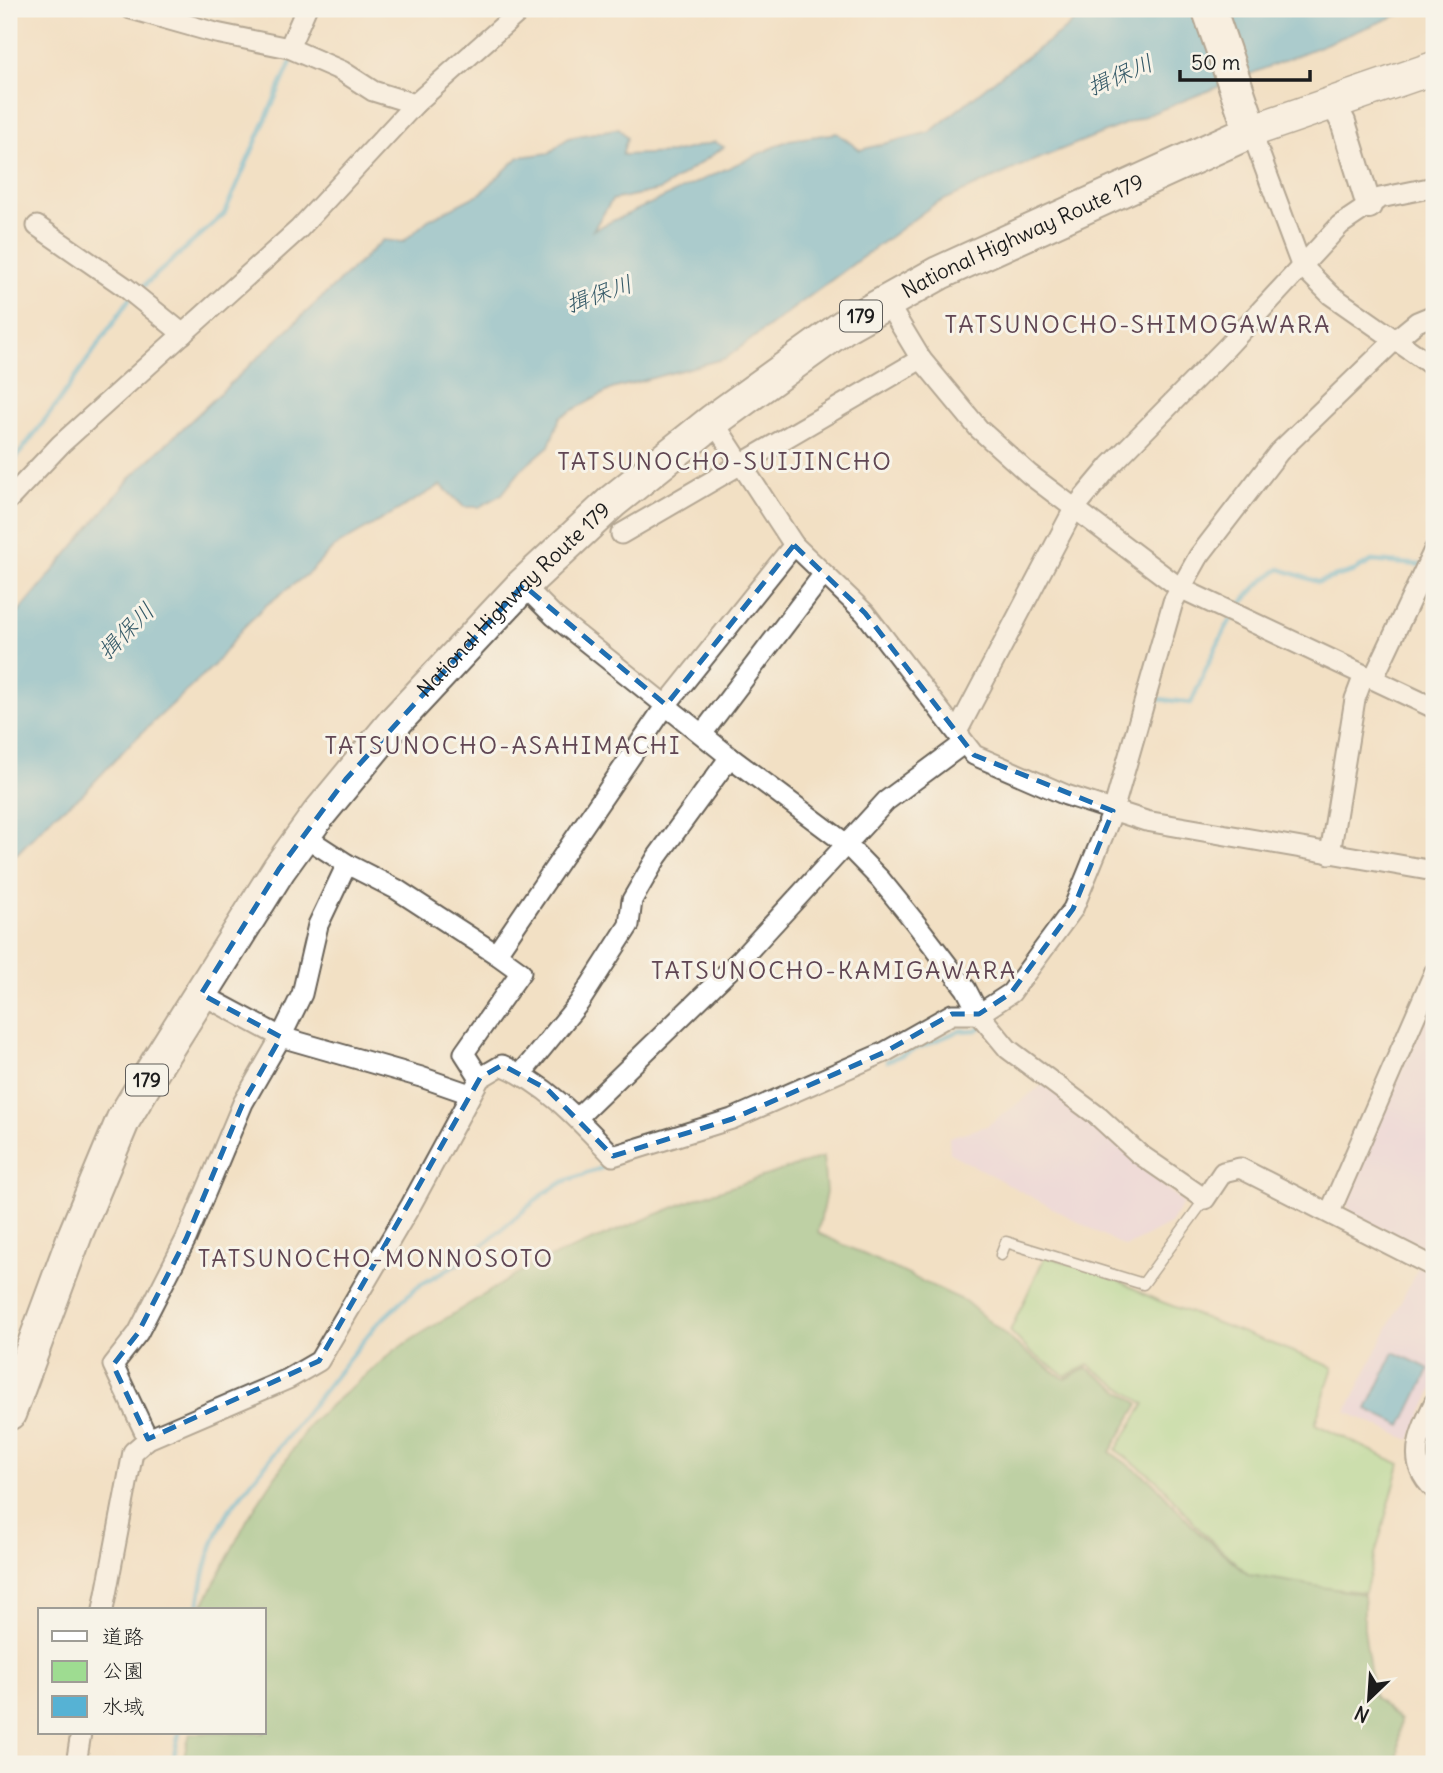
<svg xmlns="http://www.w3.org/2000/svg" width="1443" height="1773" font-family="Delius,'Klee One',sans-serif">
<rect width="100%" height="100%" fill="#f7f3e8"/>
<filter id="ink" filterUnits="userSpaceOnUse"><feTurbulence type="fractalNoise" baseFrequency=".0143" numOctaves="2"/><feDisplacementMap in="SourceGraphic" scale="14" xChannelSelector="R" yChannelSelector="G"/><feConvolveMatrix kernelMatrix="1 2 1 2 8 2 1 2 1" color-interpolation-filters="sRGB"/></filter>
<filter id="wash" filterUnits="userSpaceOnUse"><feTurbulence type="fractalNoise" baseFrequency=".00686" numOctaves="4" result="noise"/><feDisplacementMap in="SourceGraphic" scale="28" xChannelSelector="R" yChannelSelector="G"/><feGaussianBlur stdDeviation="1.57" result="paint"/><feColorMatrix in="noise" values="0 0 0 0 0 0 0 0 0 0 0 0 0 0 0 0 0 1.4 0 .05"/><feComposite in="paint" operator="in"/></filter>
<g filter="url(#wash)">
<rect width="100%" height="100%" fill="#f2e0c4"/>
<g fill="#e8d2ee">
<path d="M1427 1012 1434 1015V1253L1351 1213 1344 1194Z"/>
<path d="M1045 1083 1183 1203 1170 1224 1125 1247 950 1153 949 1137 987 1126Z"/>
<path d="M1419 1266 1434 1274V1387L1410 1440 1346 1412Z"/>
</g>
<path fill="#9edc91" stroke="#5d7c56" stroke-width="2" d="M1045 1256 1106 1274 1154 1299 1333 1367 1315 1424 1400 1464 1365 1592 1313 1587 1249 1575 1200 1530 1157 1480 1116 1450 1145 1404 1088 1365 1066 1376 1030 1352 1010 1331Z"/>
<path fill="#7ebc7b" stroke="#4d6c4c" stroke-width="2" d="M823 1157 826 1192 818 1233 965 1301 1028 1354 1065 1379 1087 1368 1139 1404 1110 1452 1153 1482 1198 1532 1249 1575 1364 1594V1629L1374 1697 1400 1720 1398 1762 1402 1764H182L190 1733H264V1610L201 1609 248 1518 311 1422 395 1350 530 1266 697 1198Z"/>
<g fill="#56b2d4" stroke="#396778" stroke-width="2">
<path d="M1085 9H1413L1025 164 933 205 726 358 612 389 560 417 549 446 522 469 502 494 479 507H464L441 485 333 548 310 572 265 606 242 629 214 665 128 746 82 795 54 815 9 862V624L133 475 383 240 403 242 428 220 481 193 519 157 549 153 568 138 619 128 627 138 622 155 672 153 715 142 724 147 660 190 612 200 593 230 789 140 837 133 860 150 930 132 1001 75 1067 28Z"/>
<path d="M1394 1352 1430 1369 1402 1426 1367 1409Z"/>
</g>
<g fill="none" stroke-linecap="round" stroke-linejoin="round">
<g stroke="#56b2d4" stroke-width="5">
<path d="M138 291 224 214 295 53"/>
<path d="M9 467 57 404 131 297"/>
<path d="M1151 698 1191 703C1213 655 1232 596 1280 569L1318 582 1354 571 1372 561 1422 565"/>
<path d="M1024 990 1043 965"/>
<path d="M887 1061 959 1031 977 1030 982 1026"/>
<path d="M198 1610C203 1572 210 1542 230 1509L375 1326 417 1287 469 1257 543 1194 565 1181 616 1163"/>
<path d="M172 1764 179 1733"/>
</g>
</g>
</g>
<g filter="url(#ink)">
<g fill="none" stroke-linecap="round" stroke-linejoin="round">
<g stroke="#676157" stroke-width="13">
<path id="service" d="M1001 1255 1006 1242 1143 1284 1205 1199"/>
</g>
<g stroke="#676157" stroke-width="23">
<g id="minor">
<path d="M131 9 216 33 289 48 342 71 373 91 415 104"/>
<path d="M289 48 306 9"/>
<path d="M1251 131 1301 265 1331 295 1434 367"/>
<path d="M37 226 125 287 183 334"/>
<path d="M886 301 921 359 979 429 1029 474 1180 588 1434 708"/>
<path d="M713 421 794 545 865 613 974 755 1066 795 1146 821 1434 871"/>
<path d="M9 499 61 444 299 229 415 104 522 9"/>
<path d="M621 534 921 359"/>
<path d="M523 585 554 616 730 757 845 843 880 879 914 921 966 989 979 1014 1008 1049 1099 1117 1138 1153 1205 1199 1223 1172 1240 1168 1434 1267"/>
<path d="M1373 679 1434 550"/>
<path d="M958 730 1074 509 1110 466 1226 348 1340 225 1380 198 1434 187"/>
<path d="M702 734 823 575"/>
<path d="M304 836 347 864 396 889 496 954"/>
<path d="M1330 854 1355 699 1364 675"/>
<path d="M201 994 281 1037 421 1077 470 1094"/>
<path d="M521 1074 579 1003 629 925 632 900 657 857 730 757"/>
<path d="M480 1078 464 1053 521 972 496 954 666 705 794 545"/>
<path d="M578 1117 741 959 886 801 963 744"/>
<path d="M1330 1212 1434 973"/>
<path d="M1434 1403C1420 1433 1405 1462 1434 1489"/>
<path d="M148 1439 113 1365 138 1333 186 1239 243 1103 281 1037 302 994 318 925 347 864"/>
<path d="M103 1610 133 1452 148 1439 288 1379 319 1361 411 1205 480 1078 502 1065C549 1086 578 1119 613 1156L732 1119 885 1052 952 1014H979L1011 993 1073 909 1113 811 1173 602 1199 556 1279 452 1395 340 1417 322 1434 315"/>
<path d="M76 1764 81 1733"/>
</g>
</g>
<g stroke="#676157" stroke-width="28">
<path id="tertiary" d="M1332 101 1343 122 1369 206"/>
</g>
<g stroke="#676157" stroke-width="35">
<path id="primary" d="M1251 131 1434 68"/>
</g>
<g stroke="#676157" stroke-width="37">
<g id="trunk">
<path id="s1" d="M9 1413 75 1235 123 1120 158 1062 279 869 318 815 394 723 523 585 613 501 713 421 846 325 939 273 1251 131 1209 9"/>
</g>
</g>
<use href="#service" stroke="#fff" stroke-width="10"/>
<use href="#minor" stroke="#fff" stroke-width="19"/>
<use href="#tertiary" stroke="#fff" stroke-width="24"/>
<use href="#primary" stroke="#fff" stroke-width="32"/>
<use href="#trunk" stroke="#fff" stroke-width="33"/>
</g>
</g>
<path d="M0 0H1443V1773H0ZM794 545 865 613 974 755 1113 811 1073 909 1011 993 979 1014H952L885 1052 732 1119 613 1156 547 1089 502 1065 480 1078 319 1361 148 1439 113 1365 138 1333 186 1239 243 1103 281 1037 201 994 279 869 346 779 523 585 666 705Z" fill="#f2e0c4" fill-opacity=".55" fill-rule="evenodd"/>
<path fill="none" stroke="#1f6fb2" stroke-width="5" stroke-dasharray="14 9" stroke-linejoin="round" d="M794 545 865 613 974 755 1113 811 1073 909 1011 993 979 1014H952L885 1052 732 1119 613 1156 547 1089 502 1065 480 1078 319 1361 148 1439 113 1365 138 1333 186 1239 243 1103 281 1037 201 994 279 869 346 779 523 585 666 705Z"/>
<g text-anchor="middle" stroke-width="6" stroke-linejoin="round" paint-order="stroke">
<g fill="#f7f3e8" stroke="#5e5c59" stroke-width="2">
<rect x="840" y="300.5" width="42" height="31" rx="5"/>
<rect x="126" y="1064.5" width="42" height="31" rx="5"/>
</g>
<g font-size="19" font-weight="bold" fill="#1c1c1c">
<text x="861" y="323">179</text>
<text x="147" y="1087">179</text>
</g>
<g font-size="21" fill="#1c1c1c" stroke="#f7f3e8">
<text dy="7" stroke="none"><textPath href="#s1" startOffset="1598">National Highway Route 179</textPath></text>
<text dy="7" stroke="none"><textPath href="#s1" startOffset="968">National Highway Route 179</textPath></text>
</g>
<g font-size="23" font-style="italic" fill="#335866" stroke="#f7f3e8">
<text transform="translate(1120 75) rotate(-23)" y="8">揖保川</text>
<text transform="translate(599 294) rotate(-19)" y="8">揖保川</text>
<text transform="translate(126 631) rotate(-45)" y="8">揖保川</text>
</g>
<g font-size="24" letter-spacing="2" fill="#604653" stroke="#f7f3e8">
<text x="1138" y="333">TATSUNOCHO-SHIMOGAWARA</text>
<text x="725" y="470">TATSUNOCHO-SUIJINCHO</text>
<text x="503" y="754">TATSUNOCHO-ASAHIMACHI</text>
<text x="834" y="979">TATSUNOCHO-KAMIGAWARA</text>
<text x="376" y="1267">TATSUNOCHO-MONNOSOTO</text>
</g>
</g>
<rect width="1443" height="1773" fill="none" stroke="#f7f3e8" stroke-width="35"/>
<rect x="38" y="1608" width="228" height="126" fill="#f7f3e8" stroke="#9f9d96" stroke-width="2"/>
<rect x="52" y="1631" width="35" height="10" fill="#ffffff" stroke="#9f9d96" stroke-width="2"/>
<text x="102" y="1644" font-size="21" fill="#1c1c1c">道路</text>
<rect x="52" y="1661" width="35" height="21" fill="#9edc91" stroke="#9f9d96" stroke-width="2"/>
<text x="102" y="1678" font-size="21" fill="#1c1c1c">公園</text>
<rect x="52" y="1696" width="35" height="21" fill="#56b2d4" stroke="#9f9d96" stroke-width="2"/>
<text x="102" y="1714" font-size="21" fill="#1c1c1c">水域</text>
<g transform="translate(1369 1699) rotate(205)" stroke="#f7f3e8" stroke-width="5" paint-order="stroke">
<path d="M0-5L12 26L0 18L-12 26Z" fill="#1c1c1c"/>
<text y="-10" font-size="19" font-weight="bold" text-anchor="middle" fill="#1c1c1c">N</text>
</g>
<path d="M1180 70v10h130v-10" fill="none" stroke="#1c1c1c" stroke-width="3.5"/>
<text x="1191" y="70" font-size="21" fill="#1c1c1c" stroke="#f7f3e8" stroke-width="5" paint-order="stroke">50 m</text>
</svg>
